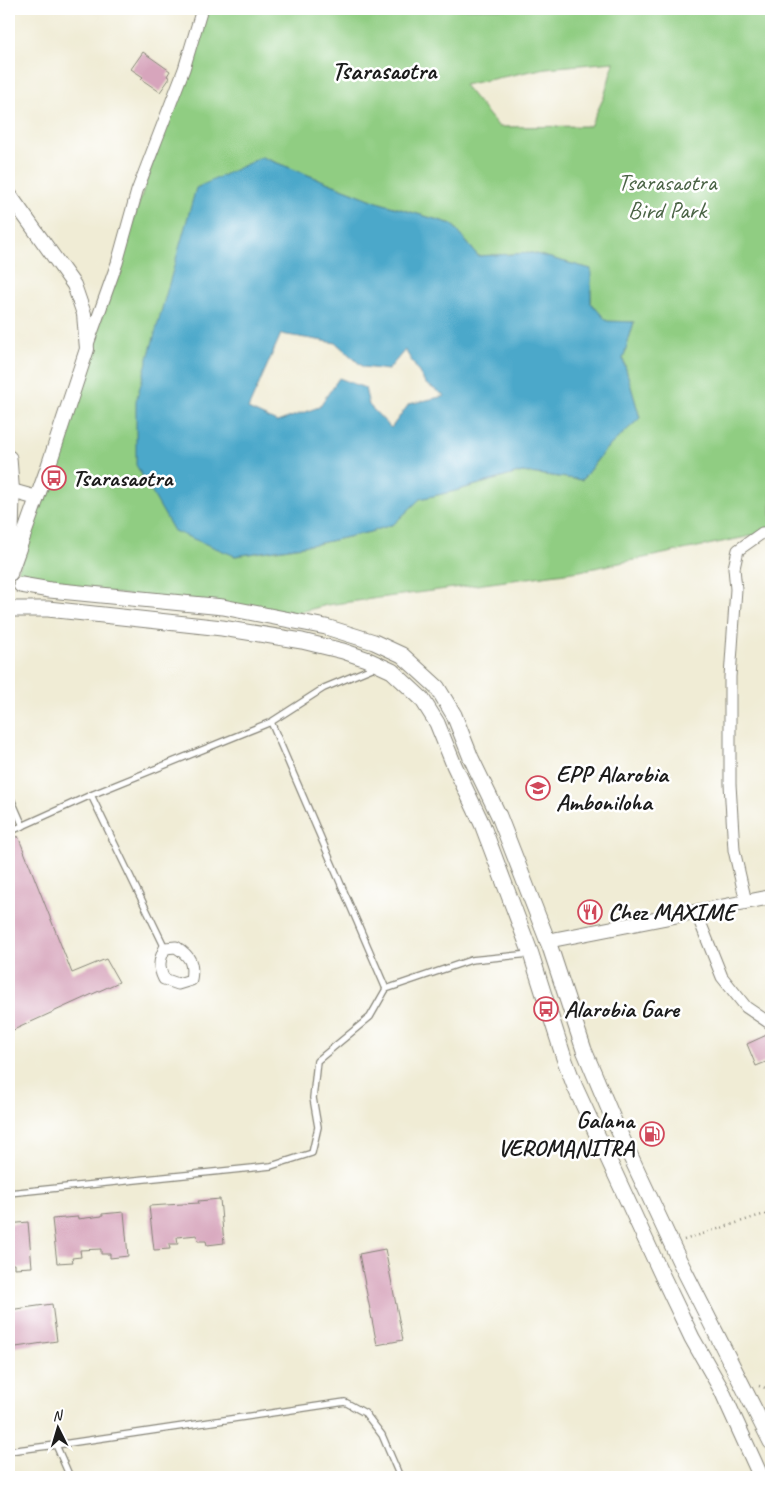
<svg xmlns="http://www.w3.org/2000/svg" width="780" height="1486" font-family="Caveat,sans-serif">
<rect width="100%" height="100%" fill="#fff"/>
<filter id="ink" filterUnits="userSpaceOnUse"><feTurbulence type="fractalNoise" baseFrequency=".02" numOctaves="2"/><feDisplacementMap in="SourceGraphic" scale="10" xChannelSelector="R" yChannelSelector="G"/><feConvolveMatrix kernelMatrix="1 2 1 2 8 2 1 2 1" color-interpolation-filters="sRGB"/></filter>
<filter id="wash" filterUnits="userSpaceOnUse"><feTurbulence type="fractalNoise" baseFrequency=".0096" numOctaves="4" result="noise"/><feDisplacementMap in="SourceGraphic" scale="20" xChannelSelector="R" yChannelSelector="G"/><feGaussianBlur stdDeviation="1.12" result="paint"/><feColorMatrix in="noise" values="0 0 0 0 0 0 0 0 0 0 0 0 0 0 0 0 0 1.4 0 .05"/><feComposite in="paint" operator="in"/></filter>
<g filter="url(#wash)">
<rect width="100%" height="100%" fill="#f0ecd5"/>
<path fill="#90cd82" stroke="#56744f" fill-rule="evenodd" d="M203 9H771V532L580 571 327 605 285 616 30 582 26 576 18 571ZM614 62 604 97 590 126 499 127 464 85 546 68ZM262 157 380 203 452 224 478 256 532 253 590 269 591 303 607 322H634L623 359 640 418 604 451 582 480 522 472 455 491 419 499 394 524 370 532 316 544 235 556Z"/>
<path fill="#4ca8ca" stroke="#346273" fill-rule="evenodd" d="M262 157 380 203 452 224 478 256 532 253 591 269V303L607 321 634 322 623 359 640 418 604 451 582 480 522 472 455 491 420 499 394 524 370 532 316 544 235 556 174 531 136 465V401L196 188ZM281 334 336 343 363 367 388 370 405 350 426 384 445 396 409 404 391 428 369 405 365 388 339 378 319 407 277 422 248 409Z"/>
<g id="blocks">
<g fill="#d7a5bc">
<path d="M143 52 170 71 167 76 170 78 160 92 141 79 143 77 131 69Z"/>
<path d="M18 836 72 973 106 959 119 982 9 1032V841Z"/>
<path d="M771 1033V1060L756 1066 747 1044Z"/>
<path d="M220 1199 224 1243 207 1245 206 1241H198L197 1235 177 1237 178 1244H169L170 1249 154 1250 149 1206 199 1203 198 1201Z"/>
<path d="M124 1212 128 1256 110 1258V1254H101V1249L80 1250 81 1257 72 1258 73 1262 57 1263 52 1219 78 1217V1219L102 1216V1214Z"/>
<path d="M28 1222 32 1267 14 1268V1264H9V1224Z"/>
<path d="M385 1249 403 1340 377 1345 359 1254Z"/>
<path d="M52 1304 57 1341 9 1348V1310Z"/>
</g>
</g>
</g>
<g filter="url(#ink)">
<use href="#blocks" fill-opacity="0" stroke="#868478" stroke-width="1"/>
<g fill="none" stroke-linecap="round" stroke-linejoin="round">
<g stroke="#868478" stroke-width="8">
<g id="service">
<path d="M271 722 386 989 471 960 530 954"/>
<path d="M9 794 23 826"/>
<path d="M91 795 165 948"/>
<path d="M9 832 91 795 271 722 324 688 377 666"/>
<path d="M9 1193 271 1166 312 1153 318 1127 313 1098 317 1061 370 1017 386 989"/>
<path d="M56 1445 70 1477"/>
<path d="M9 1451 56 1445 345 1402 365 1413 382 1435 400 1477"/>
</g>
</g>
<g stroke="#868478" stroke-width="13">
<g id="minor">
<path d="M87 347 117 263 137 191 184 69 202 9"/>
<path d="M746 902 734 850 730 784V677L736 589 734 568 738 550 762 533 771 532"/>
<path d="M696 912 722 977 746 1007 771 1024"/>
<path d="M176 947C190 956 194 963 191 980L178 984 164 979C158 967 159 960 165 948Z"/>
</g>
</g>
<g stroke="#868478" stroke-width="16">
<g id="tertiary">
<path d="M9 194 74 285 84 314 87 349 48 467 12 568"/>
<path d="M12 491 37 498"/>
<path d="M547 941 771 897"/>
</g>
</g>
<g stroke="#868478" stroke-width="17">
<g id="secondary">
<path d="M9 458 12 496 10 573"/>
<path d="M21 585 50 590 223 607 326 627 374 642 402 655 437 687 454 715 471 758 499 816 550 947 584 1050 614 1121 680 1262 771 1442"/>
<path d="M15 609H48L222 628 302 641 343 651 366 659 392 671 422 699 437 723 454 765 482 824 531 954 564 1058 575 1087 660 1271 692 1338 721 1389 761 1477"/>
</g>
</g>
<g stroke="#868478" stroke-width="2.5" stroke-dasharray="1 4" stroke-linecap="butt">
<path d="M684 1240 758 1216 771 1213"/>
<path d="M759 1386 769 1389 771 1387"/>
</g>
<use href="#service" stroke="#fff" stroke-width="5.5"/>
<use href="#minor" stroke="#fff" stroke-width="11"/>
<use href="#tertiary" stroke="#fff" stroke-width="14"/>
<use href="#secondary" stroke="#fff" stroke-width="15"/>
</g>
</g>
<defs>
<g id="bus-ring" transform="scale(1.25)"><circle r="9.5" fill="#fff" stroke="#d1495b" stroke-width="1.5"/><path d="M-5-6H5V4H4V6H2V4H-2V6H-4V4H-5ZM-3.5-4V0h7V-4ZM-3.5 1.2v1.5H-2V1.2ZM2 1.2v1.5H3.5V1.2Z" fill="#d1495b"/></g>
<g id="school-ring" transform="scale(1.25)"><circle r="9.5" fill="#fff" stroke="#d1495b" stroke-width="1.5"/><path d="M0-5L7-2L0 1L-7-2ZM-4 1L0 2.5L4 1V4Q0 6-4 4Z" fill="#d1495b"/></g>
<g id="restaurant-ring" transform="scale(1.25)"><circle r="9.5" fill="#fff" stroke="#d1495b" stroke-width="1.5"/><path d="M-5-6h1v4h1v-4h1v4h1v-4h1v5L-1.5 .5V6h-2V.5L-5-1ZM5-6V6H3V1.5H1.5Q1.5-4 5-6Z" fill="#d1495b"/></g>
<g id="fuel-ring" transform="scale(1.25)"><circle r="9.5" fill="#fff" stroke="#d1495b" stroke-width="1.5"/><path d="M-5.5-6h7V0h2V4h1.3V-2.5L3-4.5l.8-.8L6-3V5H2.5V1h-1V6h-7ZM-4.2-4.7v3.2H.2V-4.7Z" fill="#d1495b"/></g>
</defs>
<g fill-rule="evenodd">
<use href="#bus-ring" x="54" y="478"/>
<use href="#school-ring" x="538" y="788"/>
<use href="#restaurant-ring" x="590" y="912"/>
<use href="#bus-ring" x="546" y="1009"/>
<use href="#fuel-ring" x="652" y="1134"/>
</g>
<g text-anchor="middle" stroke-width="5" stroke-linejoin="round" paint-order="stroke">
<g font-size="24" fill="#4a6345" stroke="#fff">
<text x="667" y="190">Tsarasaotra<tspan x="667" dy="28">Bird Park</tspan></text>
</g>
<g font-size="24" font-weight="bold" fill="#1c1c1c" stroke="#fff" text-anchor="start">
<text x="72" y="486">Tsarasaotra</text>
<text x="556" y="782">EPP Alarobia<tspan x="556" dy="28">Amboniloha</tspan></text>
<text x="608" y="920">Chez MAXIME</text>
<text x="564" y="1017">Alarobia Gare</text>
<text x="634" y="1128" text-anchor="end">Galana<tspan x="634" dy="28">VEROMANITRA</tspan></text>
</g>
<g font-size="25" font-weight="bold" fill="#1c1c1c" stroke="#fff">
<text x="384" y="79">Tsarasaotra</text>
</g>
</g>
<rect width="780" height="1486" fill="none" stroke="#fff" stroke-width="30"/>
<g transform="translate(58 1428) rotate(355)" stroke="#ffffff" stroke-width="4" paint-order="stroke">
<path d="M0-4L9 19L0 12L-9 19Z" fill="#1c1c1c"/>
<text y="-8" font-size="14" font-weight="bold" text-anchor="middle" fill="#1c1c1c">N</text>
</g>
</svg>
